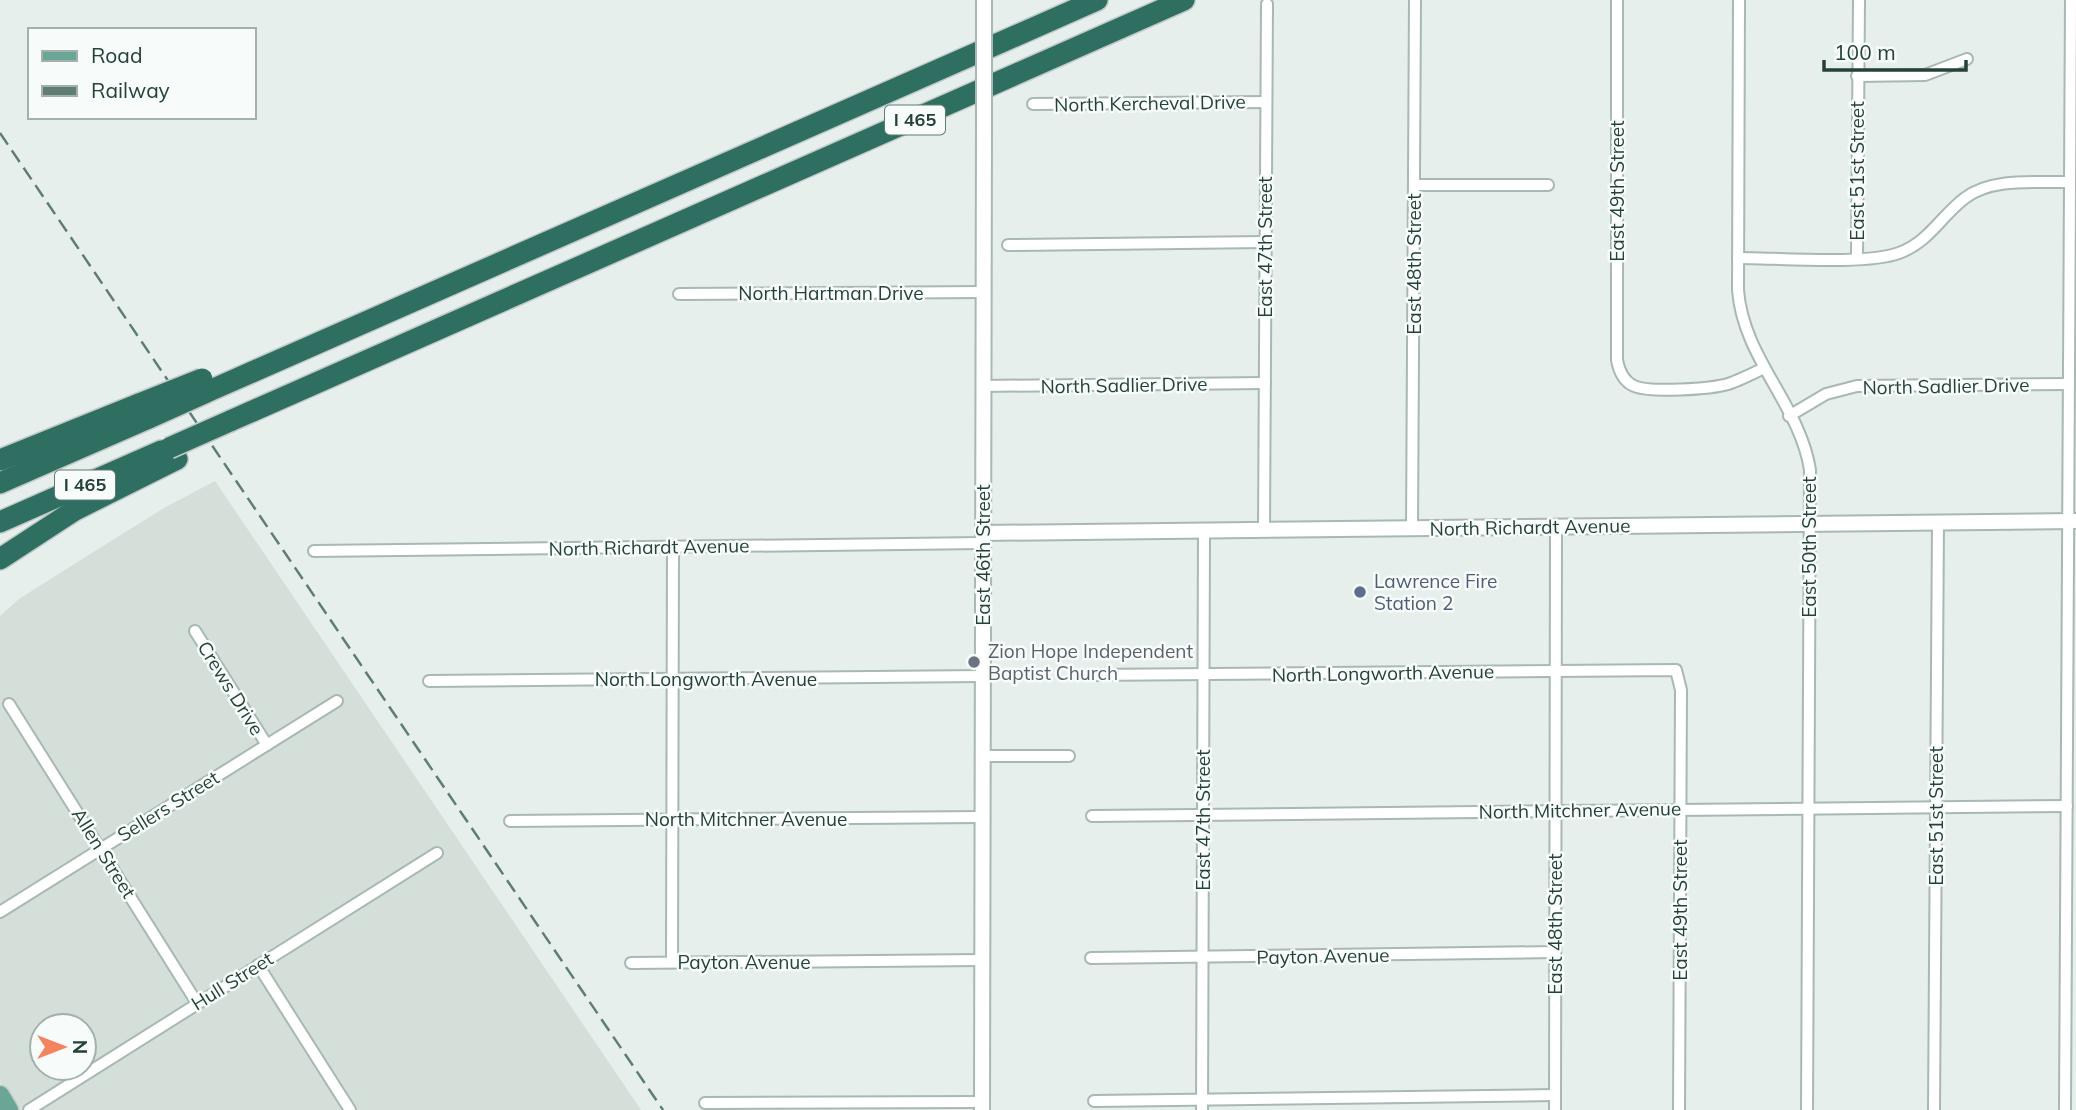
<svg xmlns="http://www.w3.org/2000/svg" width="2076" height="1110" font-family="Mulish,sans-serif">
<rect width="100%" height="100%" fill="#e6efeb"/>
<path fill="#d4dfda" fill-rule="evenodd" d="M215 481 641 1110H17L0 1082V616L19 599 87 556 164 508ZM42 1026H84V1068H42Z"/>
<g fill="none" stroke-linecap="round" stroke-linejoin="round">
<g stroke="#a8b8b2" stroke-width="14">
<g id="minor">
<path d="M1617 0V360C1619 371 1623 381 1634 386 1650 393 1711 389 1728 384 1740 380 1752 374 1764 368"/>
<path d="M1739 0 1738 290C1743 358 1800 405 1810 470L1807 1110"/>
<path d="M1857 76 1925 75 1967 59"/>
<path d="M1033 104 1266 102"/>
<path d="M1414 185H1548"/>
<path d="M1008 245 1265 242"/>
<path d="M1738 258C1777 258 1867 265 1899 253 1929 242 1941 216 1965 198 1992 177 2037 183 2069 182"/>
<path d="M1857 258 1859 0"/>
<path d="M679 294 983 292"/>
<path d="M982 386 1265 383"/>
<path d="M1789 416 1826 394 1857 386 2069 384"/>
<path d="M1412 529 1415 0"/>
<path d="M1264 531 1267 4"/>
<path d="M314 551 983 543"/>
<path d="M195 631 267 745"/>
<path d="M1089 675 1676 670 1681 690 1679 1110"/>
<path d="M429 681 983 676"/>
<path d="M9 704 197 1003"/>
<path d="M983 756H1069"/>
<path d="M1092 816 2067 806"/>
<path d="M510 821 982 817"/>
<path d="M0 912 337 701"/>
<path d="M1091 958 1555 952"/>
<path d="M672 962 673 547"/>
<path d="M631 963 982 960"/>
<path d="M258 965 350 1110"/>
<path d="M1094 1101 1555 1095"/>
<path d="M705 1103 982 1102"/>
<path d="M29 1110 437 853"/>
<path d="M1202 1110 1204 531"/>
<path d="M1555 1110 1556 527"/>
<path d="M1934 1110 1938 523"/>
<path d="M2065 1110 2071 0"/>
</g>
</g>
<g stroke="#a8b8b2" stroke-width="18">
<g id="tertiary">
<path d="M984 18V0"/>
<path d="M983 533 2076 521"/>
<path d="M982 1110 984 122"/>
</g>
</g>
<g stroke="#c2cac8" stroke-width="21">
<path id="primary" d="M0 1095 9 1110"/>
</g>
<g stroke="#c2cac8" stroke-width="24">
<g id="motorway">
<path d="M209 391 1097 0"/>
<path d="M230 421 1184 0"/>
<path d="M0 460 139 404"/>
<path d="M0 483 149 418"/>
<path d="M0 522 161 451"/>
<path d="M0 559 75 510 177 459"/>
</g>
</g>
<use href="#minor" stroke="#fff" stroke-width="10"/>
<use href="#tertiary" stroke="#fff" stroke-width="14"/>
<use href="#primary" stroke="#6aa596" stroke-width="18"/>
<use href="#motorway" stroke="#2f6f62" stroke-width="21"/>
<path stroke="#5f7d75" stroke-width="2.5" stroke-dasharray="14 7" stroke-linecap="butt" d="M0 133 663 1110"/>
<g stroke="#a8b8b2" stroke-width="18" stroke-linecap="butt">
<path id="tertiary-bridge" d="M984 122V18"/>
</g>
<g stroke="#c2cac8" stroke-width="24" stroke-linecap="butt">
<g id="motorway-bridge">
<path d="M139 404 202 379"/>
<path d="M149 418 207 392"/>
<path d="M169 448 230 421"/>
</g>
</g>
<use href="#tertiary-bridge" stroke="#fff" stroke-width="14"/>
<use href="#motorway-bridge" stroke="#2f6f62" stroke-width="21"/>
</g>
<circle fill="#5c6f8a" stroke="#f7fbf9" stroke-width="2.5" cx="1360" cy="592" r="7"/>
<circle fill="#6b7280" stroke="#f7fbf9" stroke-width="2.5" cx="974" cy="662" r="7"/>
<g text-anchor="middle" stroke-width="5" stroke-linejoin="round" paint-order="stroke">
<g fill="#f7fbf9" stroke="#637a73" stroke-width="2">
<rect x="885" y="105.5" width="60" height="29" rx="5"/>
<rect x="55" y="470.5" width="60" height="29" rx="5"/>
</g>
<g font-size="18" font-weight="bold" fill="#24423a">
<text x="915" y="126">I 465</text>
<text x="85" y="491">I 465</text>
</g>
<g font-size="19" fill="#24423a" stroke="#f7fbf9">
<text transform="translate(1150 103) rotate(-1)" y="7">North Kercheval Drive</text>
<text transform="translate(1857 171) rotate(-90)" y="7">East 51st Street</text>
<text transform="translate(1617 191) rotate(-90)" y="7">East 49th Street</text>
<text transform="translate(1265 247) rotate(-90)" y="7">East 47th Street</text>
<text transform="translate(1414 264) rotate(-90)" y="7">East 48th Street</text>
<text x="831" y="300">North Hartman Drive</text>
<text transform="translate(1124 385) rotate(-1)" y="7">North Sadlier Drive</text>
<text transform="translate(1946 386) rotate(-1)" y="7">North Sadlier Drive</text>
<text transform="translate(1530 527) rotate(-1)" y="7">North Richardt Avenue</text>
<text transform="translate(649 547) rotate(-1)" y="7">North Richardt Avenue</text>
<text transform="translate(1809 547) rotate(-90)" y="7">East 50th Street</text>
<text transform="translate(983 555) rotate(-90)" y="7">East 46th Street</text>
<text transform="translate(1383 673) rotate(-1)" y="7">North Longworth Avenue</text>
<text x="706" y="686">North Longworth Avenue</text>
<text transform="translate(231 688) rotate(58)" y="7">Crews Drive</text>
<text transform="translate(168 806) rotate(-32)" y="7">Sellers Street</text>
<text transform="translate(1580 810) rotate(-1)" y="7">North Mitchner Avenue</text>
<text transform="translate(1936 816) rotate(-90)" y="7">East 51st Street</text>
<text x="746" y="826">North Mitchner Avenue</text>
<text transform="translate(1203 820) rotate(-90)" y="7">East 47th Street</text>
<text transform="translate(104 853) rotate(58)" y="7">Allen Street</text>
<text transform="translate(1680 910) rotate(-90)" y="7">East 49th Street</text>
<text transform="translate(1555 924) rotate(-90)" y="7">East 48th Street</text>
<text transform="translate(1323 956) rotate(-1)" y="7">Payton Avenue</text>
<text x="744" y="969">Payton Avenue</text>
<text transform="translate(232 981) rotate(-32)" y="7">Hull Street</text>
</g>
<g font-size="19" fill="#4e5e75" stroke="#f7fbf9" text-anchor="start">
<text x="1374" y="588">Lawrence Fire<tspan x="1374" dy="22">Station 2</tspan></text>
</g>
<g font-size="19" fill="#5b616d" stroke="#f7fbf9" text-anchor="start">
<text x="988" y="658">Zion Hope Independent<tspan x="988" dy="22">Baptist Church</tspan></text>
</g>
</g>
<rect x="28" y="28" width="228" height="91" fill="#f7fbf9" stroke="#a3b1ad" stroke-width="2"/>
<rect x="42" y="51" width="35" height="10" fill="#6aa596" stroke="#a3b1ad" stroke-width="2"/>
<text x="91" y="63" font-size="21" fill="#24423a">Road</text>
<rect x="42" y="86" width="35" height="10" fill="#5f7d75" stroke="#a3b1ad" stroke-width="2"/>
<text x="91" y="98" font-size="21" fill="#24423a">Railway</text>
<g transform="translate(63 1047) rotate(90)"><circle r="33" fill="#f7fbf9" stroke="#a3b1ad" stroke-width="2"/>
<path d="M0-5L12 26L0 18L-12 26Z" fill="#f4845f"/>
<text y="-10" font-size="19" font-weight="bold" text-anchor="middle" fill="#24423a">N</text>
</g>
<path d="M1824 60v10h142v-10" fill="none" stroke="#24423a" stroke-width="3.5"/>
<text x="1834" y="60" font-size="21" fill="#24423a" stroke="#f7fbf9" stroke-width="5" paint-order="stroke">100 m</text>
</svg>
